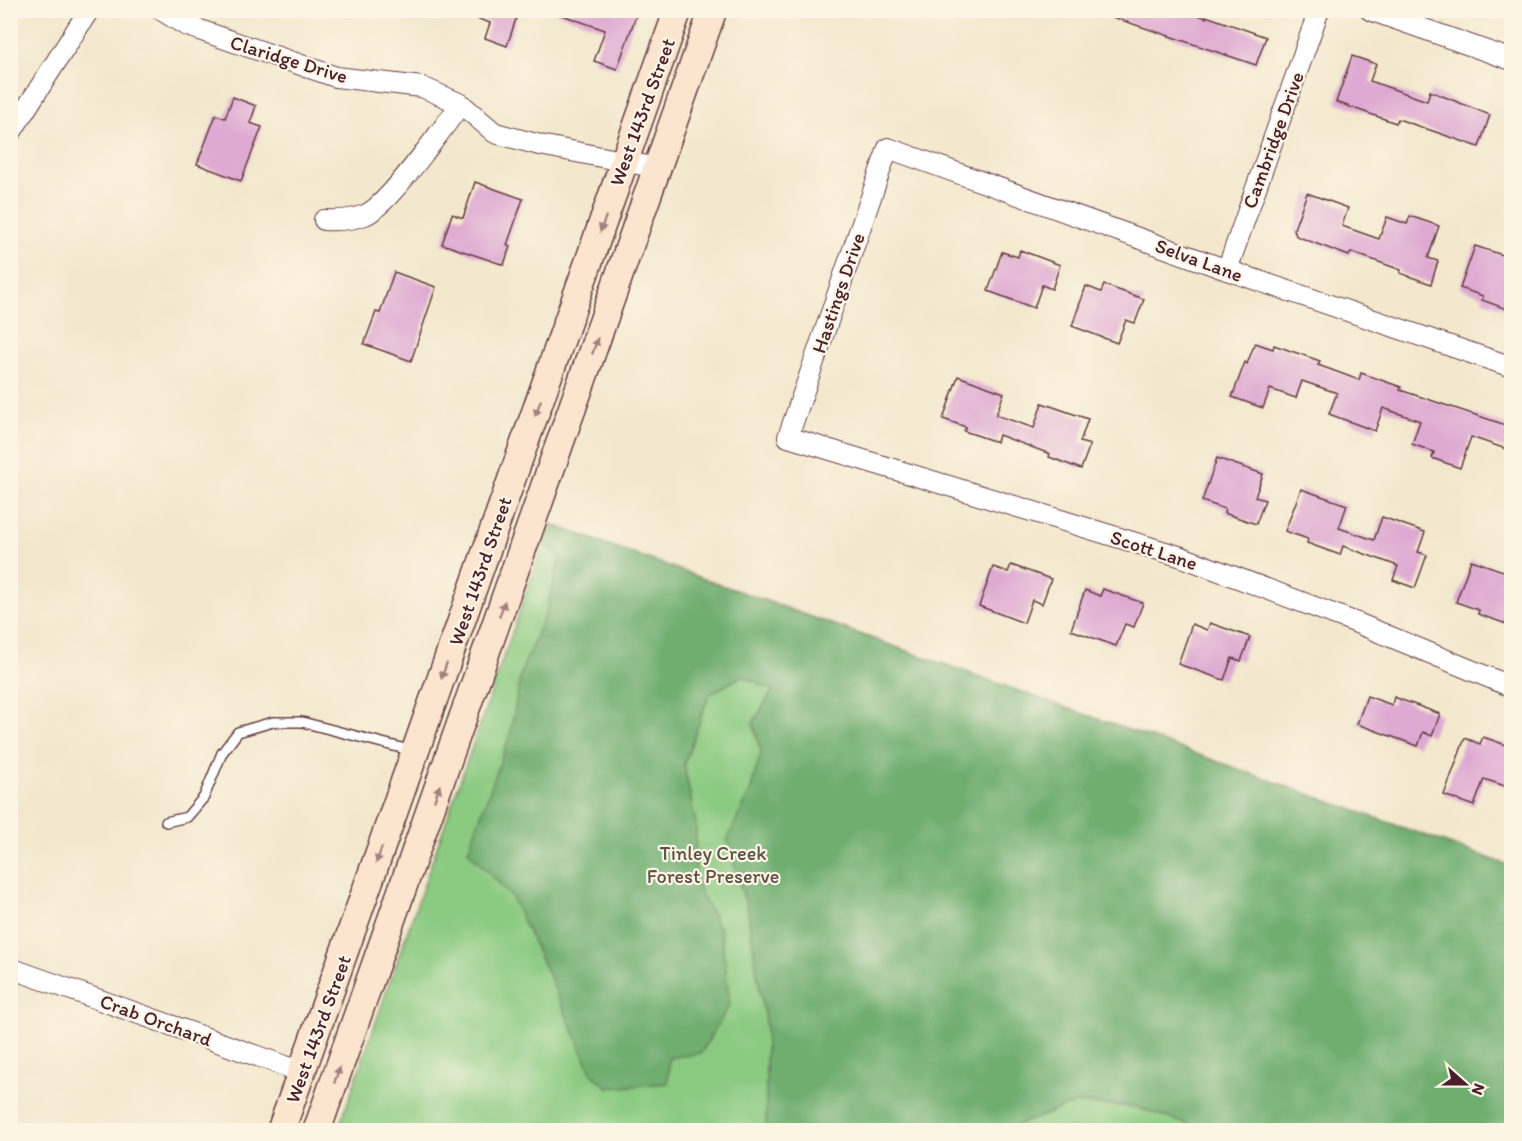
<svg xmlns="http://www.w3.org/2000/svg" width="1522" height="1141" font-family="Itim,sans-serif">
<rect width="100%" height="100%" fill="#fcf5e5"/>
<filter id="ink" filterUnits="userSpaceOnUse"><feTurbulence type="fractalNoise" baseFrequency=".0167" numOctaves="2"/><feDisplacementMap in="SourceGraphic" scale="12" xChannelSelector="R" yChannelSelector="G"/><feConvolveMatrix kernelMatrix="1 2 1 2 8 2 1 2 1" color-interpolation-filters="sRGB"/></filter>
<filter id="wash" filterUnits="userSpaceOnUse"><feTurbulence type="fractalNoise" baseFrequency=".008" numOctaves="4" result="noise"/><feDisplacementMap in="SourceGraphic" scale="24" xChannelSelector="R" yChannelSelector="G"/><feGaussianBlur stdDeviation="1.35" result="paint"/><feColorMatrix in="noise" values="0 0 0 0 0 0 0 0 0 0 0 0 0 0 0 0 0 1.4 0 .05"/><feComposite in="paint" operator="in"/></filter>
<g filter="url(#wash)">
<rect width="100%" height="100%" fill="#f3e8cd"/>
<path fill="#8aca81" stroke="#6a7456" stroke-width="1.5" d="M550 524 1511 866V1130H338Z"/>
<path fill="#6fae6f" stroke="#5c664d" stroke-width="1.5" d="M550 524 1511 866V1130H1204L1136 1107 1075 1103 1005 1130H766V1028L747 908 727 840 750 792 761 752 753 723 773 690 742 676 709 695 684 765 696 823 695 881 721 931 730 1004 701 1053 669 1058 668 1083 609 1088 592 1074 550 978 511 896 468 851 510 735 521 673 546 611 560 558 543 543Z"/>
<g id="blocks">
<g fill="#dea9d2">
<path d="M462 10H519L507 46 485 38 490 23 462 13Z"/>
<path d="M556 10H638L617 69 594 61 605 30 556 13Z"/>
<path d="M1100 10H1185L1206 18V16L1266 37 1256 65 1100 13Z"/>
<path d="M1352 56 1376 64 1370 81 1427 101 1430 91 1490 115 1479 147 1398 119 1396 123 1336 102Z"/>
<path d="M233 97 256 106 250 123 262 127 241 181 197 164 216 115 225 118Z"/>
<path d="M475 182 523 199 507 245 510 246 504 265 442 244 452 214 463 218Z"/>
<path d="M1307 193 1348 208 1342 226 1379 239 1387 217 1407 224 1410 216 1439 226 1428 258 1438 261 1431 284 1400 273 1401 270 1351 252 1349 256 1296 236 1294 229Z"/>
<path d="M1475 246 1512 258V311L1482 300 1483 296 1460 288Z"/>
<path d="M1020 250 1060 265 1052 289 1042 285 1034 308 988 291 1002 252 1018 257Z"/>
<path d="M394 272 436 287 411 361 364 344 376 312 380 313Z"/>
<path d="M1104 285 1144 299 1135 323 1126 320 1117 343 1072 326 1086 286 1101 292Z"/>
<path d="M1255 343 1273 349 1274 345 1320 361 1318 365 1359 380 1361 373 1401 387 1400 390 1512 427V451L1471 437 1460 468 1432 458 1434 452 1412 444 1420 421 1383 408 1375 431 1329 414 1337 393 1302 381 1296 398 1270 389 1263 408 1232 397 1245 362 1247 364Z"/>
<path d="M958 376 1004 393 996 415 1034 428 1042 403 1088 419 1080 442 1090 445 1081 469 1049 457 1050 454 999 435 997 442 964 431 966 427 943 419Z"/>
<path d="M1217 458 1263 474 1255 497 1265 500 1256 524 1224 513 1225 509 1202 501Z"/>
<path d="M1301 489 1347 505 1339 528 1374 540 1382 517 1425 532 1418 552 1427 555 1415 588 1393 580 1398 566 1343 546 1340 555 1307 543 1308 539 1285 531Z"/>
<path d="M1471 560 1512 574V626L1478 614 1479 610 1456 602Z"/>
<path d="M1011 565 1051 579 1042 604 1032 600 1024 623 979 606 993 567 1008 572Z"/>
<path d="M1103 589 1143 603 1134 627 1125 624 1116 646 1071 630 1085 590 1100 596Z"/>
<path d="M1210 623 1250 637 1241 661 1232 658 1224 680 1178 664 1192 624 1207 630Z"/>
<path d="M1367 696 1392 705 1394 697 1440 714 1432 736 1423 732 1418 746 1357 724Z"/>
<path d="M1483 737 1512 747V778L1508 787 1484 779 1474 806 1444 795 1465 738 1480 744Z"/>
</g>
</g>
</g>
<g filter="url(#ink)">
<use href="#blocks" fill-opacity="0" stroke="#633d43" stroke-width="1.5"/>
<g fill="none" stroke-linecap="round" stroke-linejoin="round">
<g stroke="#633d43" stroke-width="12">
<path id="service" d="M166 822 187 817 204 797 222 753 238 732 273 722H302L413 751"/>
</g>
<g stroke="#633d43" stroke-width="22">
<g id="minor">
<path d="M161 10 185 25 336 77 422 87 461 104 495 133 540 145 658 168"/>
<path d="M1370 10 1512 60"/>
<path d="M10 134 89 10"/>
<path d="M324 220C338 221 351 220 365 215 388 206 443 127 461 104"/>
<path d="M1227 270 1319 10"/>
<path d="M1512 367 1227 270 888 148 788 437 1182 557 1357 623 1512 687"/>
<path d="M10 968 302 1072"/>
</g>
</g>
<g stroke="#633d43" stroke-width="30">
<g id="secondary">
<path d="M281 1130 678 10"/>
<path d="M317 1130 713 10"/>
</g>
</g>
<use href="#service" stroke="#fff" stroke-width="9"/>
<use href="#minor" stroke="#fff" stroke-width="20"/>
<use href="#secondary" stroke="#fce5cf" stroke-width="27"/>
</g>
<defs><path id="oneway-solid" d="M-6-.8H1V-3.2L6.5 0L1 3.2V.8H-6Z" transform="scale(1.5)"/></defs>
<g fill="#a3827d">
<use href="#oneway-solid" transform="translate(603 224) rotate(110)"/>
<use href="#oneway-solid" transform="translate(595 346) rotate(-71)"/>
<use href="#oneway-solid" transform="translate(538 408) rotate(110)"/>
<use href="#oneway-solid" transform="translate(502 609) rotate(-71)"/>
<use href="#oneway-solid" transform="translate(444 671) rotate(109)"/>
<use href="#oneway-solid" transform="translate(437 793) rotate(-71)"/>
<use href="#oneway-solid" transform="translate(379 855) rotate(110)"/>
<use href="#oneway-solid" transform="translate(337 1075) rotate(-71)"/>
</g>
</g>
<g text-anchor="middle" stroke-width="4.5" stroke-linejoin="round" paint-order="stroke">
<g font-size="20" fill="#4a1f2b" stroke="#fcf5e5">
<text transform="translate(289 59) rotate(17)" y="7">Claridge Drive</text>
<text transform="translate(642 112) rotate(-70)" y="7">West 143rd Street</text>
<text transform="translate(1273 140) rotate(-70)" y="7">Cambridge Drive</text>
<text transform="translate(1199 260) rotate(20)" y="7">Selva Lane</text>
<text transform="translate(838 293) rotate(-71)" y="7">Hastings Drive</text>
<text transform="translate(1154 550) rotate(18)" y="7">Scott Lane</text>
<text transform="translate(480 571) rotate(-71)" y="7">West 143rd Street</text>
<text transform="translate(156 1020) rotate(20)" y="7">Crab Orchard</text>
<text transform="translate(318 1029) rotate(-70)" y="7">West 143rd Street</text>
</g>
<g font-size="20" fill="#5d5245" stroke="#fcf5e5">
<text x="713" y="860">Tinley Creek<tspan x="713" dy="23">Forest Preserve</tspan></text>
</g>
</g>
<rect width="1522" height="1141" fill="none" stroke="#fcf5e5" stroke-width="36"/>
<g transform="translate(1465 1084) rotate(111)" stroke="#fcf5e5" stroke-width="4.5" paint-order="stroke">
<path d="M0-4.5L10 22L0 15L-10 22Z" fill="#4a1f2b"/>
<text y="-9" font-size="16" font-weight="bold" text-anchor="middle" fill="#4a1f2b">N</text>
</g>
</svg>
